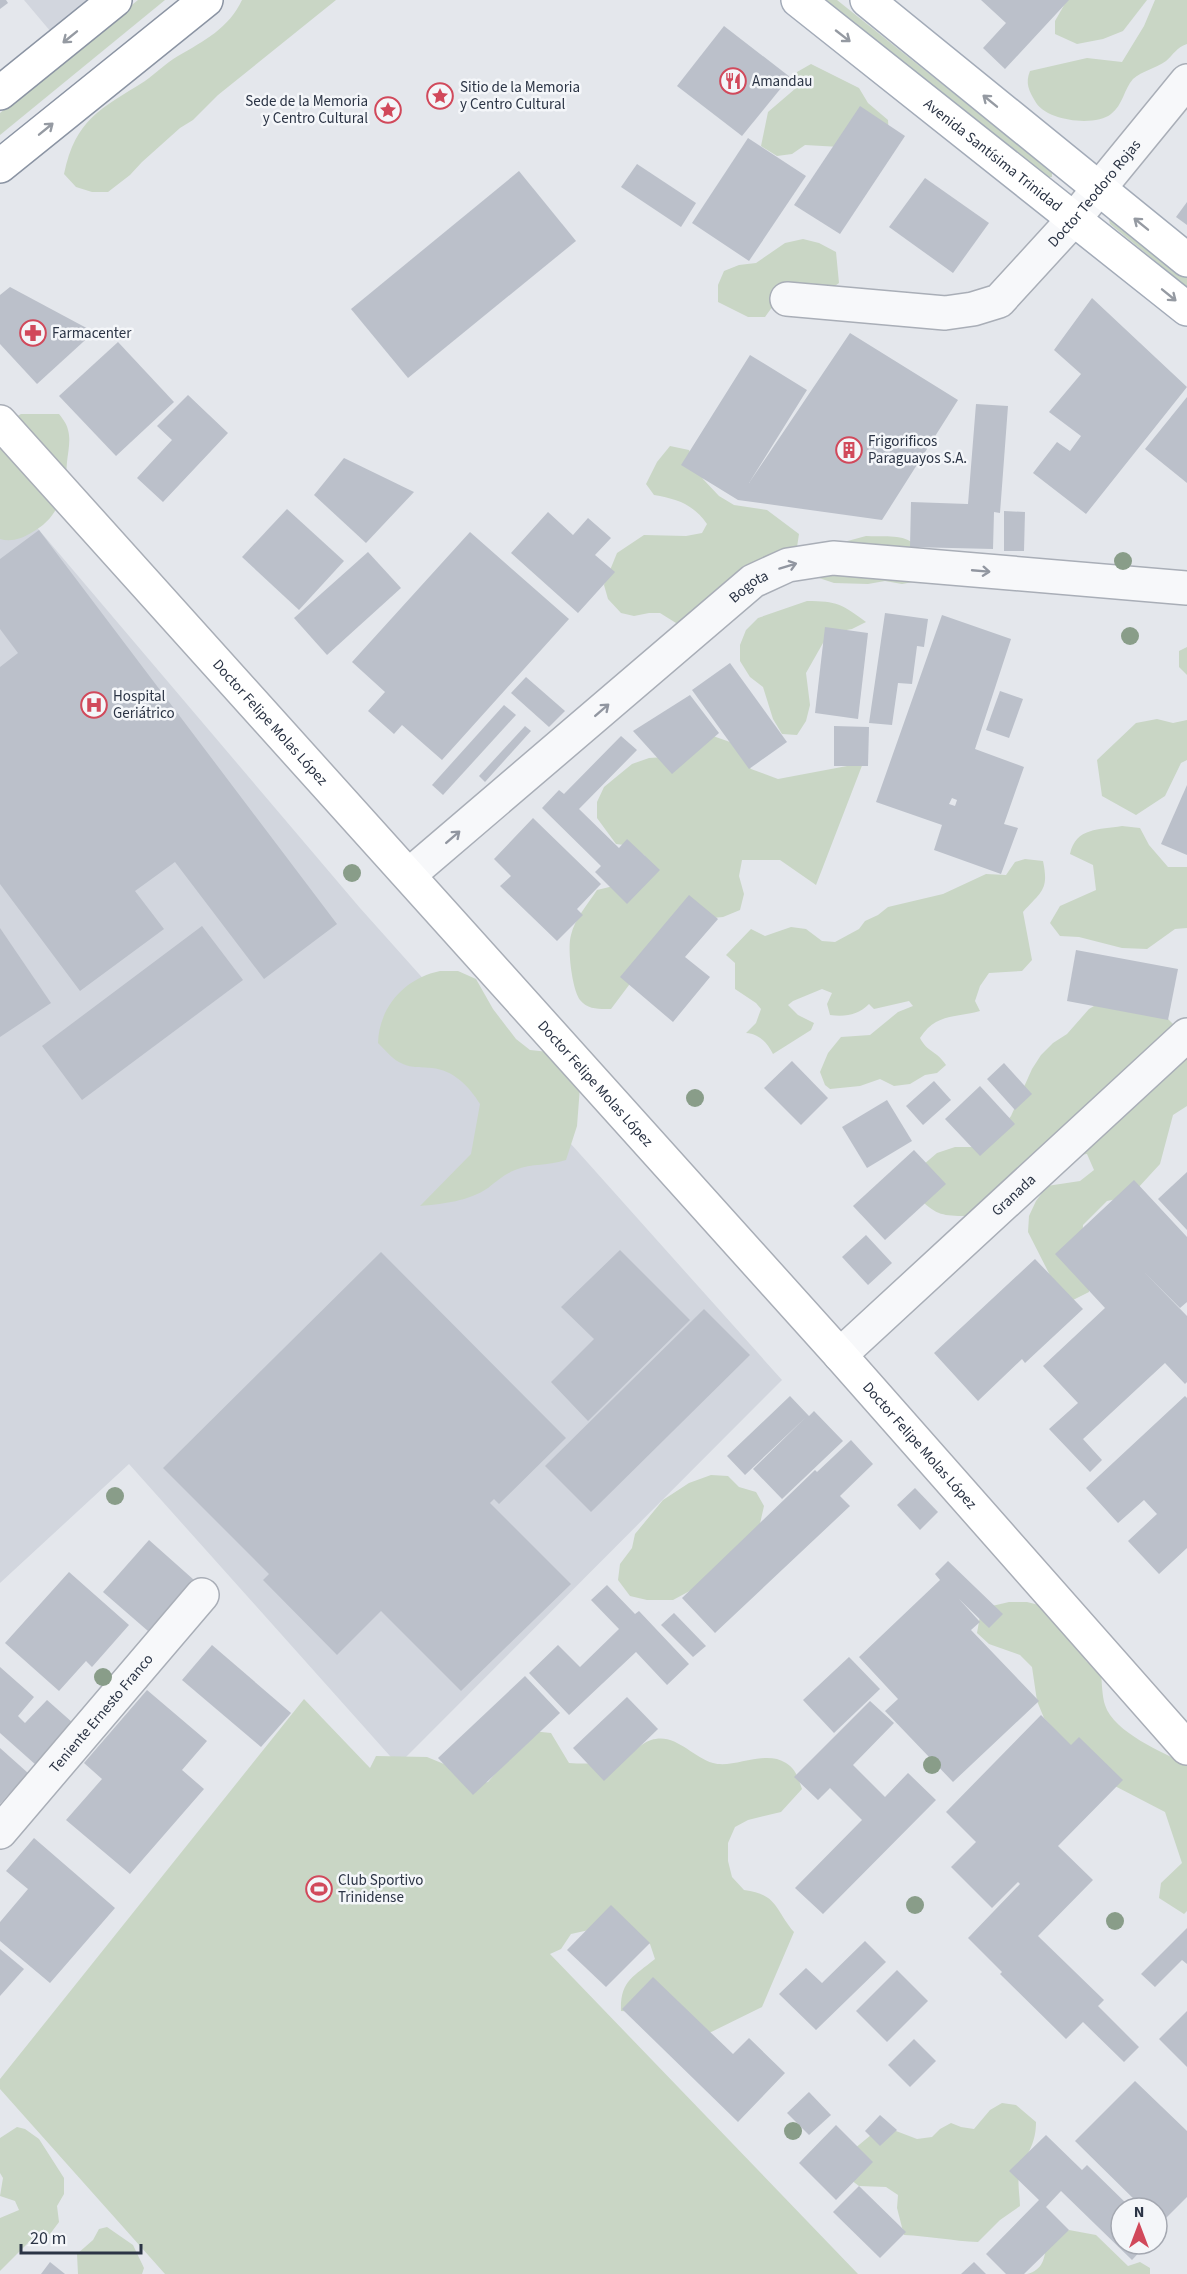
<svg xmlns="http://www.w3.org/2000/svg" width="1187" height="2274" font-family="'Source Sans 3',sans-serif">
<rect width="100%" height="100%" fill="#e4e7ec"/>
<g fill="#d2d6de">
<path d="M24 0H88L51 32Z"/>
<path d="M0 484 360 908 782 1380 398 1765 129 1464 0 1583Z"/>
</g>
<g fill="#c9d6c5">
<path d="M138 0H165L0 135V113Z"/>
<path d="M242 0H336L218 95 193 120 180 128 142 162 130 175 108 192H92L76 187 64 174C75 119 102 108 145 81 156 73 166 63 178 56 204 41 229 28 242 0Z"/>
<path d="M826 0H837L1052 172V177H1048Z"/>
<path d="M1067 0H1147L1123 31 1103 39 1077 44 1055 34V21Z"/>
<path d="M1155 0H1187V44C1176 48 1174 54 1166 61 1156 68 1142 71 1133 79 1124 89 1123 105 1111 114 1095 127 1045 121 1035 101 1029 91 1025 83 1030 71L1087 58 1122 62 1144 26Z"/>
<path d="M811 64 859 88 868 103 888 120 889 137 858 148 805 145 792 154 777 156 761 146 768 112 796 88 797 72Z"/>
<path d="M1113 219 1187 278V287L1110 224 1109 220Z"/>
<path d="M803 239 819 243 836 252 839 283 825 293 775 303 765 317H748L718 302V285L724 271 739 265 756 263 785 243Z"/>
<path d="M21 414H59C62 418 67 424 68 430 71 440 68 452 67 462 65 493 60 517 31 533 21 539 11 542 0 539V426Z"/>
<path d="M670 446 689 450 703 479 719 496 734 505 767 510 799 534 797 547 692 625 676 623 660 613H649L634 616 621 613 608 599 604 585 617 553 644 535 686 536 702 533 707 524C693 504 677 499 654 495L646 484 657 462Z"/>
<path d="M866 536C893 537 909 532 926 556L918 581 902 584 885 581 868 584 834 583 816 577 829 546Z"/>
<path d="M807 601C837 601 842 604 866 622L852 629 836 632 823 643 806 673 810 705 806 721 797 735 782 734 773 719 763 687 750 677 740 661V645L746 630 758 618Z"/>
<path d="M1187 647V675L1179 667V651Z"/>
<path d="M1157 719 1173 723 1187 720V760L1181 763 1165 796 1136 815 1102 796 1097 760 1136 723Z"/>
<path d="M713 736 730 742 751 769 778 779 863 763 816 885 780 860H742L739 876 744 894 740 910 723 917 691 920 632 981 611 1009C600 1009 588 1010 580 1000 572 989 567 948 571 935 575 918 588 904 597 890L630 882 645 872V856L632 846 616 844 597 818V802L604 787 632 764 649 758 665 757Z"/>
<path d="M1122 826 1140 828 1149 845 1168 867H1187V928L1175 929 1147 949 1122 948 1079 937 1060 936 1050 923 1060 906 1096 890 1093 865 1070 854C1076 827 1099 830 1122 826Z"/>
<path d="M1025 859 1043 861C1049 890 1042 891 1023 912L1032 960 1022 971 989 973 980 986 975 1001 980 1011C955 1018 936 1013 920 1038 927 1052 937 1051 946 1065L937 1073 925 1075 910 1084 894 1086 880 1079 860 1086 830 1089 825 1085 820 1072 828 1053 841 1037 870 1035 898 1012 913 1006 909 1001 874 1009 869 1004C858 1015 846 1017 830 1015L827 1004 832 993 822 989 793 1001 788 1005 798 1015 814 1023 811 1030 773 1054C767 1042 759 1034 746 1033L756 1023 761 1009 756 1003 735 989V963L726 955 751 929 765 936 791 927 806 929 822 941 835 942 859 929 865 921 878 915 888 907 943 894 986 874 1006 875 1015 862Z"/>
<path d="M440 971H458L476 979 493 1009 516 1039 530 1050 549 1052 580 1087 577 1126 566 1160C549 1166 532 1163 515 1170 505 1174 497 1181 488 1188 469 1201 443 1204 420 1206L471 1154 480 1104C469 1086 453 1070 432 1068 423 1067 411 1068 403 1064 393 1060 386 1051 378 1043 379 1007 405 978 440 971Z"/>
<path d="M1104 1000 1158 1009 1187 1038V1106L1173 1115 1160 1164 1137 1189 1122 1198 1107 1201 1083 1225C1081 1248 1089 1269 1089 1292L1073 1300 1059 1293 1028 1232 1029 1216 1036 1201 1047 1186 1080 1181 1094 1170 1087 1154 1070 1156 966 1216C944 1216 936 1215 921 1200L923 1165 937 1153 955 1147H975L991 1143 1011 1116 1032 1069 1041 1055 1053 1043 1067 1034 1089 1009Z"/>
<path d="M711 1475 728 1476 739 1487 756 1492 764 1506 759 1528 697 1587 673 1600H647L630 1596 618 1580 620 1564 632 1548 635 1534 663 1500 689 1483Z"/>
<path d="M1009 1602H1027L1063 1611 1086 1661 1101 1673C1102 1683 1102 1696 1105 1705 1114 1733 1163 1752 1187 1765V1911L1184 1914 1159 1898 1161 1883 1182 1863 1165 1812 1086 1771 1067 1743 1044 1718 1037 1701 1032 1667 1020 1655 989 1644 977 1633 980 1616 992 1606Z"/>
<path d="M304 1699 370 1768 376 1756 427 1757 444 1764 471 1785 488 1782 532 1731 551 1733 569 1763C585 1764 604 1764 619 1759 631 1756 639 1744 651 1740 675 1732 692 1757 713 1763 734 1769 765 1749 786 1763 796 1769 798 1778 802 1789L781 1812 748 1820 735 1827 728 1843V1861L732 1877 744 1890C778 1894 775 1910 794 1932L762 2007 701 2037 637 2012 621 2011C620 1981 633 1977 655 1959L650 1944 638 1934 589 1930 571 1934 561 1949 550 1954 858 2274H165L0 2089V2079Z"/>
<path d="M1002 2103 1016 2105 1036 2122C1036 2142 1029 2151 1021 2167 1016 2177 1020 2196 1020 2206L1000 2220 978 2242C953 2241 929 2236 904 2235L897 2208 898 2195 886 2187 859 2186 851 2180 854 2149 871 2135 896 2131 917 2139 932 2137 940 2129 951 2123 961 2127 974 2129 990 2110Z"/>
<path d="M17 2127 25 2129 39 2139 64 2178V2194L57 2206 59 2222 50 2234 31 2240 0 2271V2218L19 2210 15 2201 0 2196 3 2178 0 2173V2138Z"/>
<path d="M107 2227 133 2245 144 2268 142 2274H78L77 2254 93 2240 99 2229Z"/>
<path d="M1069 2230 1096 2235 1128 2266 1140 2262 1150 2268V2274H1027C1043 2270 1045 2258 1046 2244Z"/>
</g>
<g fill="#bbc0ca" fill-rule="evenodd">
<path d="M0 0H6L8 3 0 9Z"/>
<path d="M981 0H1069L1005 69 983 48 1006 23Z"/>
<path d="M724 26 790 77 742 136 677 86Z"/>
<path d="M860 106 905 136 840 234 794 205Z"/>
<path d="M748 138 806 176 749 261 692 223Z"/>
<path d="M637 164 696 203 681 227 621 187Z"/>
<path d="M519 171 576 241 408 378 351 309Z"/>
<path d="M925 178 989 223 953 273 889 227Z"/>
<path d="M1187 202V225L1176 217Z"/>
<path d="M10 287 94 332 37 384 0 344V295Z"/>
<path d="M1092 298 1187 387 1086 514 1033 473 1057 442 1070 451 1081 436 1049 412 1081 374 1054 350Z"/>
<path d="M850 333 958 400 882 520 738 500 681 465 750 355 807 390 749 483Z"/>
<path d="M118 342 174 402 116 456 59 396Z"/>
<path d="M188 395 228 433 163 502 137 478 172 440 157 426Z"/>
<path d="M1187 397V483L1145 449Z"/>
<path d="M976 404 1008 406 1000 513 994 512 993 549 910 547 911 502 968 504Z"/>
<path d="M344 458 414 492 366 543 314 495Z"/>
<path d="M287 509 344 561 299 610 242 557Z"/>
<path d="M1004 511 1025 512 1024 551H1004Z"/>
<path d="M548 512 573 535 588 518 611 538 595 555 615 572 578 613 511 553Z"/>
<path d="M39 530 337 924 264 979 175 862 135 891 164 929 80 991 0 884V667L18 653 0 629V559Z"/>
<path d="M470 532 569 619 442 760 402 725 394 734 368 711 385 692 352 662Z"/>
<path d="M368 552 401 588 327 655 294 618Z"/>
<path d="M885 613 928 619 924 647 917 646 912 684 898 683 892 725 869 723Z"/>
<path d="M942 615 1011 639 975 749 1024 767 1004 824 1018 828 1001 874 934 850 942 825 876 802ZM952 798 957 800 955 806 949 804Z"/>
<path d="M825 627 868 633 858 719 815 713Z"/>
<path d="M730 663 787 742 749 769 692 690Z"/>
<path d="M526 677 565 711 549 727 511 693Z"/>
<path d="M1000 691 1023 699 1009 738 986 730Z"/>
<path d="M690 695 719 733 672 774 633 731Z"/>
<path d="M504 705 516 715 443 795 432 785Z"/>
<path d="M525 726 531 731 485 782 479 776Z"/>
<path d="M834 726 869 727 868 766H834Z"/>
<path d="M621 736 637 750 579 809 619 848 627 839 660 870 627 904 595 872 601 866 542 808 559 790 564 794Z"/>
<path d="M1187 785V855L1161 844Z"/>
<path d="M533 818 601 884 577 909 583 915 557 941 500 886 511 876 494 859Z"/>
<path d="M689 895 718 919 685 957 710 977 673 1022 620 977Z"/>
<path d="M202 926 243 980 82 1100 42 1046Z"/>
<path d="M0 928 51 1003 0 1037Z"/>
<path d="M1076 950 1178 969 1168 1020 1067 1001Z"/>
<path d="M792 1061 828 1098 801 1125 764 1088Z"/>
<path d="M1004 1063 1032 1094 1015 1110 987 1079Z"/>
<path d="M934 1081 951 1100 923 1125 906 1106Z"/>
<path d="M980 1086 1015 1124 980 1156 945 1119Z"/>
<path d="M887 1100 912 1141 867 1168 842 1127Z"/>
<path d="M914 1150 946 1184 885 1240 853 1206Z"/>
<path d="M1187 1172V1230L1158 1199Z"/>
<path d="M1134 1180 1187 1237V1302L1180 1308 1144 1272 1187 1316V1382L1185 1384 1165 1363 1083 1439 1102 1460 1090 1472 1049 1429 1078 1403 1043 1366 1105 1308 1055 1254Z"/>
<path d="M866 1235 892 1263 868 1285 842 1257Z"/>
<path d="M620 1250 690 1320 588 1421 551 1382 594 1339 561 1307Z"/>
<path d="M381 1252 566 1438 499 1504 494 1499 490 1503 571 1584 461 1691 381 1611 337 1655 263 1580 269 1574 163 1468Z"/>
<path d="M1035 1259 1083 1309 1025 1363 1022 1359 978 1401 934 1353Z"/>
<path d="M704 1309 750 1355 591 1512 545 1466Z"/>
<path d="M790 1396 809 1416 814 1411 843 1441 782 1499 753 1469 806 1417 745 1475 727 1456Z"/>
<path d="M1185 1396 1187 1398V1548L1159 1574 1128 1541 1157 1514 1144 1500 1118 1523 1086 1488Z"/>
<path d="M851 1440 873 1464 840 1496 850 1506 715 1633 682 1598 815 1470 817 1472Z"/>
<path d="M915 1488 938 1512 920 1530 897 1505Z"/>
<path d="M149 1540 194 1580 148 1631 103 1592Z"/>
<path d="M948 1561 1003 1614 989 1628 959 1599 980 1622 971 1630 1039 1701 953 1782 885 1711 898 1699 859 1657 940 1580 935 1574Z"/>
<path d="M69 1572 129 1625 92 1667 86 1661 59 1691 5 1643Z"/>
<path d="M607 1585 635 1614 639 1611 689 1664 667 1685 636 1652 569 1715 529 1673 558 1645 580 1667 619 1629 591 1600Z"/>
<path d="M674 1613 706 1646 693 1657 661 1625Z"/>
<path d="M212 1645 291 1713 261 1747 182 1680Z"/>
<path d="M849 1657 880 1689 834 1733 803 1700Z"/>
<path d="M0 1667 34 1697 18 1716 25 1723 47 1700 73 1723 36 1765 0 1733Z"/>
<path d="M525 1676 560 1713 473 1795 438 1758Z"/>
<path d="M147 1690 207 1741 182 1770 204 1789 130 1874 66 1820 102 1779 84 1763Z"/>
<path d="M627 1697 658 1729 604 1781 573 1748Z"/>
<path d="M870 1701 894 1723 853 1765 885 1797 908 1773 936 1800 823 1914 795 1888 862 1820 830 1788 818 1800 794 1777Z"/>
<path d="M1041 1715 1071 1745 1079 1737 1123 1780 1058 1846 1093 1880 1038 1936 1104 2000 1098 2006 1139 2047 1124 2062 1083 2022 1066 2039 1000 1974 1002 1972 968 1938 1020 1884 1018 1882 992 1908 951 1867 976 1842 946 1812Z"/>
<path d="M0 1748 28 1773 0 1804Z"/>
<path d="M34 1838 115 1908 50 1983 0 1941V1922L28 1889 6 1871Z"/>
<path d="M611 1905 650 1943 606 1987 567 1950Z"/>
<path d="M1187 1928V1964L1182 1960 1155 1987 1141 1974Z"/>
<path d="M865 1941 886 1962 816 2030 779 1994 806 1968 822 1983Z"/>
<path d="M0 1949 24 1969 0 1996Z"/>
<path d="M897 1970 928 2001 887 2042 856 2011Z"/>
<path d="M653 1977 733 2054 749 2038 785 2073 738 2122 622 2009Z"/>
<path d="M1187 2011V2067L1159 2039Z"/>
<path d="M914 2039 936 2061 910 2087 888 2065Z"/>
<path d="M1135 2081 1187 2131V2197L1160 2224 1157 2221V2208H1143L1075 2141Z"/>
<path d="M809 2092 831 2115 809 2135 787 2113Z"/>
<path d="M880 2115 897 2130 880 2146 865 2131Z"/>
<path d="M836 2125 873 2162 836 2200 799 2163Z"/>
<path d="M1046 2135 1082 2170 1087 2165 1131 2208H1121V2244H1147L1132 2260 1061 2191 1046 2207 1069 2230 1024 2274H1006L986 2254 1039 2200 1009 2171Z"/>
<path d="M859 2186 906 2232 880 2258 833 2212Z"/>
<path d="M50 2262 65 2274H41Z"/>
<path d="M974 2262 986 2274H961Z"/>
</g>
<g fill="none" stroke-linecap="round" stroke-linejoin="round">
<g stroke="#a9aeb7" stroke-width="36">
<g id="street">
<path id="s1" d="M787 299 945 313 973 309 999 301 1074 219 1187 81"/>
<path id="s2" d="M409 875 753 581 788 565 833 558 1187 588"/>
<path id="s3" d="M840 1355 1187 1035"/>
<path id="s4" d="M0 1832 202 1595"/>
</g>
</g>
<g stroke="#a9aeb7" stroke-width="36">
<g id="secondary">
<path id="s5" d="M0 422 840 1355 1187 1748"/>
</g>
</g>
<g stroke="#a3abb8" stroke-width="36">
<g id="primary">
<path id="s6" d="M798 0 1187 309"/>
<path d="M867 0 1187 260"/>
</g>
</g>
<g stroke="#8b94a3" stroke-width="36">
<g id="highway">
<path d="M0 93 115 0"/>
<path d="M0 166 206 0"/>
</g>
</g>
<use href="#street" stroke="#f7f8fa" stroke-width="33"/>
<use href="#secondary" stroke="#fff" stroke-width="33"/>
<use href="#primary" stroke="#fff" stroke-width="33"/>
<use href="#highway" stroke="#fff" stroke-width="33"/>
</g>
<g fill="#899d89">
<circle cx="1123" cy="561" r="9"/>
<circle cx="1130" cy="636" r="9"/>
<circle cx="352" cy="873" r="9"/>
<circle cx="695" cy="1098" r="9"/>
<circle cx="115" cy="1496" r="9"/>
<circle cx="103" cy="1677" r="9"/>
<circle cx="932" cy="1765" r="9"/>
<circle cx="915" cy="1905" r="9"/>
<circle cx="1115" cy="1921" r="9"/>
<circle cx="793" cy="2131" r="9"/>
</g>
<defs><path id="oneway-shaft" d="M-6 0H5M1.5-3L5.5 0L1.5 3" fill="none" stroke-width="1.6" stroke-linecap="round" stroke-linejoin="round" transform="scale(1.5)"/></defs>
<g stroke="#959aa2">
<use href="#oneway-shaft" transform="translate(843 36) rotate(38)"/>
<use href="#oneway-shaft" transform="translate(70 37) rotate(141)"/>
<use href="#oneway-shaft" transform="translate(990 101) rotate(-141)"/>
<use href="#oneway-shaft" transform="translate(46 129) rotate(-39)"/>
<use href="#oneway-shaft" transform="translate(1141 224) rotate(-141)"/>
<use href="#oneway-shaft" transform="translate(1169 295) rotate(39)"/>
</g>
<g stroke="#9196a0">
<use href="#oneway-shaft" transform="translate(788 566) rotate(-17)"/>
<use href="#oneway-shaft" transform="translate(981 571) rotate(5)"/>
<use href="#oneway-shaft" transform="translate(602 710) rotate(-41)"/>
<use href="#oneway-shaft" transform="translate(453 837) rotate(-41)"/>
</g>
<defs>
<g id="restaurant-ring" transform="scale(1.35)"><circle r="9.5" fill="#f4f6f9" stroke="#d1495b" stroke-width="1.5"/><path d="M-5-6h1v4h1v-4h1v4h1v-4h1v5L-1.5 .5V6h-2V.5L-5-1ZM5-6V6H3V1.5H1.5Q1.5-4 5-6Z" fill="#d1495b"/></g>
<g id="sight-ring" transform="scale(1.35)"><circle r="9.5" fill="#f4f6f9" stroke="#d1495b" stroke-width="1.5"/><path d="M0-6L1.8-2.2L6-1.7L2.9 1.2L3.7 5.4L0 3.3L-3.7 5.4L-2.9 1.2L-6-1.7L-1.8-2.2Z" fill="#d1495b"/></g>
<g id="pharmacy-ring" transform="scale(1.35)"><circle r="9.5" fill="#f4f6f9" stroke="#d1495b" stroke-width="1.5"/><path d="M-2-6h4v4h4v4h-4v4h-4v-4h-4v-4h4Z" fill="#d1495b"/></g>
<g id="building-ring" transform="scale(1.35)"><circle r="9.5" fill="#f4f6f9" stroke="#d1495b" stroke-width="1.5"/><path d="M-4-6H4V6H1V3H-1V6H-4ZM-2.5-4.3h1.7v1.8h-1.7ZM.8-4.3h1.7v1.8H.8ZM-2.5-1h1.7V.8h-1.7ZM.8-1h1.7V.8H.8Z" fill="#d1495b"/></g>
<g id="hospital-ring" transform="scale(1.35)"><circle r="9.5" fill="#f4f6f9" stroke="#d1495b" stroke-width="1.5"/><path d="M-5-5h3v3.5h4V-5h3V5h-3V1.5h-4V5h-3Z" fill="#d1495b"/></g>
<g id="stadium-ring" transform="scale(1.35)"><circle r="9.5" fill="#f4f6f9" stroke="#d1495b" stroke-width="1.5"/><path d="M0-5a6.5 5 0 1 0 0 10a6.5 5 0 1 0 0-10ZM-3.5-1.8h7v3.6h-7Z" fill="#d1495b"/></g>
</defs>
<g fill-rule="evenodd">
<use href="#restaurant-ring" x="733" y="81"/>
<use href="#sight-ring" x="440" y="96"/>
<use href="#sight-ring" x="388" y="110"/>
<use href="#pharmacy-ring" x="33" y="333"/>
<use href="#building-ring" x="849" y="450"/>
<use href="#hospital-ring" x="94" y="705"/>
<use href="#stadium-ring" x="319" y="1889"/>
</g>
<g text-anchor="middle" stroke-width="5" stroke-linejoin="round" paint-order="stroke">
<g font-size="15" fill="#2b3445" stroke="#f4f6f9" text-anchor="start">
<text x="752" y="86">Amandau</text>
<text x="460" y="92">Sitio de la Memoria<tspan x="460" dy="17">y Centro Cultural</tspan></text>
<text x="368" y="106" text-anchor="end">Sede de la Memoria<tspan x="368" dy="17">y Centro Cultural</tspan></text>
<text x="52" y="338">Farmacenter</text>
<text x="868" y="446">Frigorificos<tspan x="868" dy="17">Paraguayos S.A.</tspan></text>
<text x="113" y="701">Hospital<tspan x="113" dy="17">Geriátrico</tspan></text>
<text x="338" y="1885">Club Sportivo<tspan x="338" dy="17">Trinidense</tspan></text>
</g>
<g font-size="15" fill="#2b3445" stroke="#f4f6f9">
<text dy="5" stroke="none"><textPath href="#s6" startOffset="249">Avenida Santísima Trinidad</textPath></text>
<text dy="5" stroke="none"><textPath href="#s1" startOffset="358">Doctor Teodoro Rojas</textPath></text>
<text dy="5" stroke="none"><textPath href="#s2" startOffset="446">Bogota</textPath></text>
<text dy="5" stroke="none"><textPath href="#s5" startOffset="404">Doctor Felipe Molas López</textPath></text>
<text dy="5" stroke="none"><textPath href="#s5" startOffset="890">Doctor Felipe Molas López</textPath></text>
<text dy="5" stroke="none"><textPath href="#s3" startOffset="236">Granada</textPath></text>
<text dy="5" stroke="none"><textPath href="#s5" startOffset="1376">Doctor Felipe Molas López</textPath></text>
<text dy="5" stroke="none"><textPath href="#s4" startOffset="156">Teniente Ernesto Franco</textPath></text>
</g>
</g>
<g transform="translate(1139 2226)"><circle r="28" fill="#f4f6f9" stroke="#a4a8b1" stroke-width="1.5"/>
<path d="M0-4.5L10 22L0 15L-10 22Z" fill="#d1495b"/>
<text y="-9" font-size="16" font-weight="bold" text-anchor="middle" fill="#2b3445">N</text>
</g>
<path d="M21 2244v9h120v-9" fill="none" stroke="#2b3445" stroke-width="3"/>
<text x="30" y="2244" font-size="18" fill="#2b3445" stroke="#f4f6f9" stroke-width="4.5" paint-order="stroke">20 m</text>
</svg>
